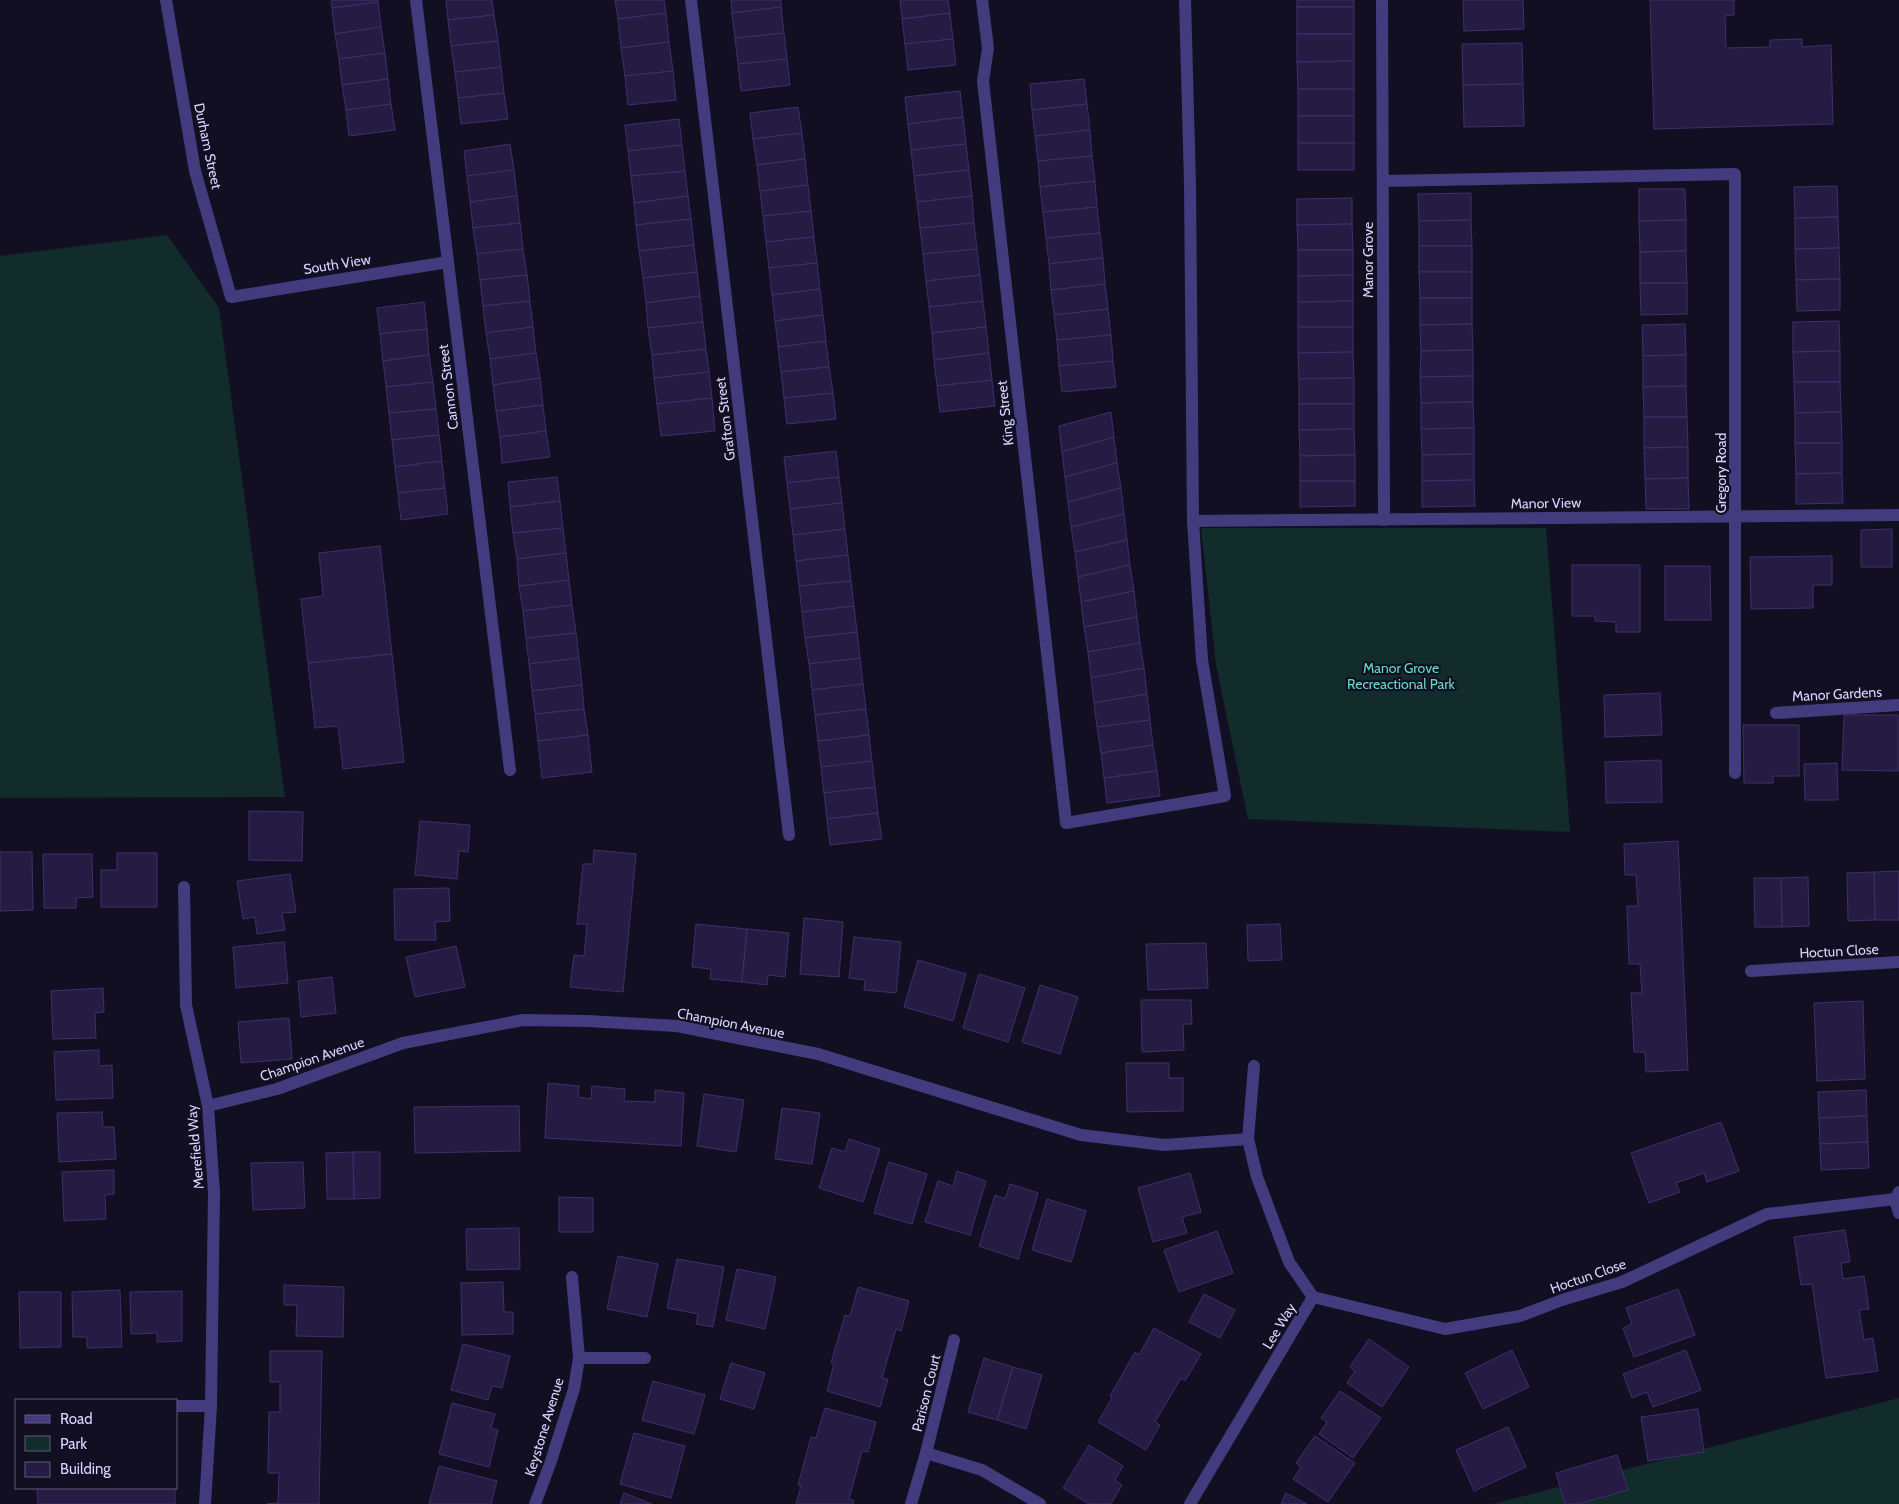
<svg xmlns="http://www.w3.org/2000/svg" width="1899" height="1504" font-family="Cabin,sans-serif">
<rect width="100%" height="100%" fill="#130f22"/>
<g fill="#122c2c">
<path d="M167 235 219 308 285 797 0 798V256Z"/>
<path d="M1201 528H1546L1570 832 1248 819 1216 665Z"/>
<path d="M1899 1398V1504H1493Z"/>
</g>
<g fill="#261c43" stroke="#3e2f6d">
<path d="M331 0H378V2L332 8Z"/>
<path d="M446 0H492L494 15 448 20Z"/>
<path d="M615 0H664L666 13 618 19Z"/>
<path d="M731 0H781V7L732 13Z"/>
<path d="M900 0H948L950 13 902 19Z"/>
<rect x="1297" y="0" width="57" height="7"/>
<path d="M1463 0H1523L1524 29 1464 31Z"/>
<path d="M1650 0H1734V15L1725 16 1726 48 1770 47V40L1802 39V47L1831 45 1833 124 1654 129Z"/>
<path d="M378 2 381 27 335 34 332 8Z"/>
<path d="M781 7 784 33 735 38 732 13Z"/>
<rect x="1297" y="7" width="57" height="27"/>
<path d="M666 13 669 42 621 48 618 19Z"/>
<path d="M950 13 953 39 905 44 902 19Z"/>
<path d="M494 15 498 41 451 46 448 20Z"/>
<path d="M381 27 385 53 339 59 335 34Z"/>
<path d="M784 33 787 59 738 64 735 38Z"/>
<path d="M1297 34H1354V61L1297 62Z"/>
<path d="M953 39 956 65 908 70 905 44Z"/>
<path d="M498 41 501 67 455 72 451 46Z"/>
<path d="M669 42 673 71 625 76 621 48Z"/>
<path d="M1522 43 1523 84 1463 85 1462 44Z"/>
<path d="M385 53 388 79 342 85 339 59Z"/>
<path d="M787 59 790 85 741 91 738 64Z"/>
<path d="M1354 61V89H1298L1297 62Z"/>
<path d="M501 67 504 93 458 98 455 72Z"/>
<path d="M673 71 676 100 628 105 625 76Z"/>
<path d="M388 79 391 104 346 110 342 85Z"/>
<path d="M1084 79 1087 104 1032 110 1030 84Z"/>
<path d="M1523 84 1524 126 1464 127 1463 85Z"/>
<rect x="1298" y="89" width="56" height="27"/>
<path d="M960 91 963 117 908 124 905 97Z"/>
<path d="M504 93 508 119 461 124 458 98Z"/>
<path d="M391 104 395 130 349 136 346 110Z"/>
<path d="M1087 104 1090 130 1035 136 1032 110Z"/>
<path d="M798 107 802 133 753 139 750 113Z"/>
<rect x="1298" y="116" width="56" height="27"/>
<path d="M963 117 966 144 911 150 908 124Z"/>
<path d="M679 119 682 145 628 151 625 125Z"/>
<path d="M1090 130 1092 156 1038 161 1035 136Z"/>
<path d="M802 133 805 159 757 165 753 139Z"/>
<rect x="1298" y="143" width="56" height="27"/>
<path d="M510 144 514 170 467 176 464 151Z"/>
<path d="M966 144 969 170 914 176 911 150Z"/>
<path d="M682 145 685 171 631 176 628 151Z"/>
<path d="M1092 156 1095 181 1040 187 1038 161Z"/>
<path d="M805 159 808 185 760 191 757 165Z"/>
<path d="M514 170 517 196 470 202 467 176Z"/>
<path d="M969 170 972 196 917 202 914 176Z"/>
<path d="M685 171 688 196 634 203 631 176Z"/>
<path d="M1095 181 1097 207 1043 212 1040 187Z"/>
<path d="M808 185 811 211 763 216 760 191Z"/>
<path d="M1837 186 1838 217 1795 218 1794 187Z"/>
<path d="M1639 189H1685L1686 220 1639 221Z"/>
<path d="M1471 193V220L1419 221 1418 194Z"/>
<path d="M517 196 520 223 473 228 470 202Z"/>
<path d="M688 196 691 219 636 225 634 203Z"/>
<path d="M972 196 974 223 920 228 917 202Z"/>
<path d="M1352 198V224L1297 225V199Z"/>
<path d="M1097 207 1100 233 1046 238 1043 212Z"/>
<path d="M811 211 814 237 766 242 763 216Z"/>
<path d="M1838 217 1839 248 1795 249V218Z"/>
<path d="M691 219 694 245 639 251 636 225Z"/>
<path d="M1471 220 1472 246H1419V221Z"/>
<path d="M1686 220V251L1640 252 1639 221Z"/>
<path d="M520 223 523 249 477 254 473 228Z"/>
<path d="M974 223 977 249 923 254 920 228Z"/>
<path d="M1352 224 1353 250H1298L1297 225Z"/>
<path d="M1100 233 1103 258 1049 264 1046 238Z"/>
<path d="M814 237 817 263 769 268 766 242Z"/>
<path d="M694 245 697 272 643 278 639 251Z"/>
<rect x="1419" y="246" width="53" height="26"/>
<path d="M1839 248 1840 279 1796 280 1795 249Z"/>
<path d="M523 249 527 275 480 280 477 254Z"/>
<path d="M977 249 980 275 926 281 923 254Z"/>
<path d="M1298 250H1353V275L1298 276Z"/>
<path d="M1686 251 1687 283H1640V252Z"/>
<path d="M1103 258 1105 284 1051 290 1049 264Z"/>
<path d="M817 263 820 289 772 295 769 268Z"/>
<path d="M697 272 700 296 646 303 643 278Z"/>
<path d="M1419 272H1472V298H1420Z"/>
<path d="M527 275 530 301 483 306 480 280Z"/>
<path d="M980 275 983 301 929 307 926 281Z"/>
<path d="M1353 275V301L1298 302V276Z"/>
<path d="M1840 279V310L1797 311 1796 280Z"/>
<path d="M1640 283H1687V314L1641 315Z"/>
<path d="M1105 284 1108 309 1054 315 1051 290Z"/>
<path d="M820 289 823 315 775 321 772 295Z"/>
<path d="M700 296 703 322 648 328 646 303Z"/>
<path d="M1420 298H1472V324L1420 325Z"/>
<path d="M530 301 533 327 486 333 483 306Z"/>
<path d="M983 301 986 327 932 333 929 307Z"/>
<path d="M1353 301V327H1298V302Z"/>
<path d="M424 302 427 329 380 334 377 308Z"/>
<path d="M1108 309 1111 335 1057 340 1054 315Z"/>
<path d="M823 315 826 341 778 347 775 321Z"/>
<path d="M1839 321 1840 351 1793 352V322Z"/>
<path d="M703 322 706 349 652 355 648 328Z"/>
<path d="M1472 324 1473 350 1421 351 1420 325Z"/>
<path d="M1685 324 1686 355 1643 356 1642 325Z"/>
<path d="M533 327 536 353 490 359 486 333Z"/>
<path d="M986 327 989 353 934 360 932 333Z"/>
<path d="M1298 327H1353V352L1298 353Z"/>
<path d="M427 329 429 355 383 361 380 334Z"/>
<path d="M1111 335 1113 361 1059 366 1057 340Z"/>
<path d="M826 341 829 367 781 372 778 347Z"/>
<path d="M706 349 709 372 654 378 652 355Z"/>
<path d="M1473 350V376L1420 377 1421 351Z"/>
<path d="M1840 351V382H1794L1793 352Z"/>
<path d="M1353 352 1354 378 1299 379 1298 353Z"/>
<path d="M536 353 540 378 493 385 490 359Z"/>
<path d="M989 353 992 380 937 386 934 360Z"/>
<path d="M429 355 433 382 386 387 383 361Z"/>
<path d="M1686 355V386L1643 387V356Z"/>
<path d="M1113 361 1116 387 1062 392 1059 366Z"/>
<path d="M829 367 833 393 784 398 781 372Z"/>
<path d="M709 372 712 398 657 404 654 378Z"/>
<path d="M1473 376V402L1421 403 1420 377Z"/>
<path d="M540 378 543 405 496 411 493 385Z"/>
<path d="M1354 378V404H1299V379Z"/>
<path d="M992 380 995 406 940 412 937 386Z"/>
<path d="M433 382 436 409 389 413 386 387Z"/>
<path d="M1794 382H1840L1841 412 1795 413Z"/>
<path d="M1686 386 1687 417H1644L1643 387Z"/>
<path d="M833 393 836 419 787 424 784 398Z"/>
<path d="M712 398 715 431 661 436 657 404Z"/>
<path d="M1473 402 1474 428 1421 429V403Z"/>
<path d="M1299 404H1354V429L1299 430Z"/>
<path d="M543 405 546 431 500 437 496 411Z"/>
<path d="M436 409 439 435 392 440 389 413Z"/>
<path d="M1111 412 1114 437 1062 452 1059 426Z"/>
<path d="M1841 412 1842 443H1795V413Z"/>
<path d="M1644 417H1687L1688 447 1644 448Z"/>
<path d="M1474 428V454L1422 455 1421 429Z"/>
<path d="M1354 429 1355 455 1300 456 1299 430Z"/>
<path d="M546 431 550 457 502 463 500 437Z"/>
<path d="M439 435 442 461 395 467 392 440Z"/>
<path d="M1114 437 1117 463 1065 477 1062 452Z"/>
<path d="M1795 443H1842V473L1796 474Z"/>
<path d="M1688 447V478L1645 479 1644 448Z"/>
<path d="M836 451 839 477 787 483 784 457Z"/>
<path d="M1474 454V480L1422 481V455Z"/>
<path d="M1355 455V481H1300V456Z"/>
<path d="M442 461 445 488 398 493 395 467Z"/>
<path d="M1117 463 1121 488 1068 502 1065 477Z"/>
<path d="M1842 473 1843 503 1796 504V474Z"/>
<path d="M557 477 560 501 510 507 508 482Z"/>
<path d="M839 477 842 503 790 509 787 483Z"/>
<path d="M1688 478 1689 509H1646L1645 479Z"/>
<path d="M1474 480 1475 506 1422 507V481Z"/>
<path d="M1300 481H1355V506L1300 507Z"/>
<path d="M445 488 448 514 401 520 398 493Z"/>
<path d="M1121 488 1124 514 1071 527 1068 502Z"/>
<path d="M560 501 563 528 513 533 510 507Z"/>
<path d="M842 503 845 529 793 535 790 509Z"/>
<path d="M1124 514 1127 540 1075 552 1071 527Z"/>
<path d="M563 528 566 553 517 559 513 533Z"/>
<path d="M845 529 848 555 796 561 793 535Z"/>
<path d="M1892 529V567H1861V530Z"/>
<path d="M1127 540 1130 565 1078 577 1075 552Z"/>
<path d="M380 546 392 654 308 663 301 599 323 596 319 553Z"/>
<path d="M566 553 569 580 519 586 517 559Z"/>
<path d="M848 555 851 581 799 586 796 561Z"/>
<path d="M1832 556V585H1813V608L1751 609 1750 557Z"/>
<path d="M1130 565 1134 591 1081 602 1078 577Z"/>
<path d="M1572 565H1640V632H1616V622L1595 621V616H1572Z"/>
<path d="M1665 566H1710L1711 620H1665Z"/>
<path d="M569 580 572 605 523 611 519 586Z"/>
<path d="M851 581 854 606 802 612 799 586Z"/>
<path d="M1134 591 1137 617 1084 627 1081 602Z"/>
<path d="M572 605 576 633 526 638 523 611Z"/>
<path d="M854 606 857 632 805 638 802 612Z"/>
<path d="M1137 617 1140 643 1088 652 1084 627Z"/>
<path d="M857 632 860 658 809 664 805 638Z"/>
<path d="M576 633 579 658 529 664 526 638Z"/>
<path d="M1140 643 1144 668 1091 678 1088 652Z"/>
<path d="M392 654 404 762 343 769 338 726 315 728 308 663Z"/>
<path d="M579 658 582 685 532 691 529 664Z"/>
<path d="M860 658 863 684 812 690 809 664Z"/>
<path d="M1144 668 1147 694 1094 703 1091 678Z"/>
<path d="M863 684 866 709 815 715 812 690Z"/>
<path d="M582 685 584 709 535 714 532 691Z"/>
<path d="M1660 693 1662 735 1605 737 1604 695Z"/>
<path d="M1147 694 1150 720 1097 727 1094 703Z"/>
<path d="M584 709 588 735 538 741 535 714Z"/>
<path d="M866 709 869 735 818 741 815 715Z"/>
<path d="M1844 715H1898V771L1842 770Z"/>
<path d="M1150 720 1153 745 1101 753 1097 727Z"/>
<path d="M1743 725H1799V776H1773V783H1744Z"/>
<path d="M588 735 592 772 542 778 538 741Z"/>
<path d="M869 735 872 761 821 767 818 741Z"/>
<path d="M1153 745 1157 771 1104 778 1101 753Z"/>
<path d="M1661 760 1662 802 1606 803 1605 762Z"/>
<path d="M872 761 875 787 824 793 821 767Z"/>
<path d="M1837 763 1838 800H1805L1804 764Z"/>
<path d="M1157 771 1160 796 1107 803 1104 778Z"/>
<path d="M875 787 878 813 827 819 824 793Z"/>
<path d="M249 811 303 812 302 861 249 860Z"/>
<path d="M878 813 882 839 830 845 827 819Z"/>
<path d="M420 821 470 825 468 852 459 851 457 879 415 875Z"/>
<path d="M1678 841 1688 1070 1646 1072 1645 1052H1634L1631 993H1642L1640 964H1629L1627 906H1638L1636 875H1625L1624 844Z"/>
<path d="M594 850 636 854 623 992 570 987 574 955 584 956 587 924H577L583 864H593Z"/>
<path d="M0 852H32L33 910 0 911Z"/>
<path d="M117 853H157V907H101V870H117Z"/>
<path d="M43 854H92L93 897 76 898V908H44Z"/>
<path d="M1899 871V920H1875L1874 872Z"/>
<path d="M1874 872 1875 920 1848 921 1847 873Z"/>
<path d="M290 874 296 912 282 913 285 930 257 934 255 917 243 919 237 881Z"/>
<path d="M1808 877 1809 926 1782 927 1781 878Z"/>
<path d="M1754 878H1781L1782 927H1755Z"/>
<path d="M449 888 450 921 435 922 436 940H395L394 889Z"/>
<path d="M804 918 843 922 839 977 800 974Z"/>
<path d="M696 924 747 929 742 982 710 979 711 969 692 967Z"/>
<path d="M1280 924 1282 960 1248 961 1247 925Z"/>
<path d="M747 929 789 933 785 977 768 975 767 985 742 982Z"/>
<path d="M854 937 901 942 896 993 864 990 865 980 849 978Z"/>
<path d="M284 942 288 983 236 988 233 947Z"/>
<path d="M1206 943 1208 988 1148 990 1146 944Z"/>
<path d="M456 946 465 987 415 997 406 957Z"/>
<path d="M918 960 966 974 953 1021 904 1007Z"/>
<path d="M979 974 1025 988 1008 1042 963 1028Z"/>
<path d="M332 977 336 1013 301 1017 298 981Z"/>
<path d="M1040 985 1078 997 1060 1054 1022 1042Z"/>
<path d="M103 988 104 1012 95 1013 96 1038 53 1039 51 991Z"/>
<path d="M1141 1000H1191L1192 1024H1183L1184 1050 1142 1052Z"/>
<path d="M1863 1001 1865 1079 1817 1081 1814 1003Z"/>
<path d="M289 1018 292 1059 241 1063 238 1022Z"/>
<path d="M99 1050V1066L112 1065 113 1098 56 1100 54 1052Z"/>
<path d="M1126 1063H1169V1078H1183V1111L1127 1112Z"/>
<path d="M548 1083 579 1086 578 1097 591 1099 592 1086 625 1089 624 1101 655 1102V1090L684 1093 681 1146 545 1138Z"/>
<path d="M1866 1090 1867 1116 1819 1118 1818 1092Z"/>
<path d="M704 1094 744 1100 736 1152 697 1146Z"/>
<path d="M519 1106 520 1151 415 1153 414 1107Z"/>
<path d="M782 1108 820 1113 812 1164 775 1159Z"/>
<path d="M102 1112 103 1127H114L116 1159 59 1162 57 1113Z"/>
<path d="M1867 1116 1868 1142 1820 1144 1819 1118Z"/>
<path d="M1721 1122 1739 1171 1707 1182 1704 1173 1676 1183 1680 1192 1649 1203 1631 1153Z"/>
<path d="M849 1139 880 1149 863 1202 819 1188 832 1148 845 1152Z"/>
<path d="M1868 1142 1869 1168 1821 1170 1820 1144Z"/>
<path d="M353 1152H380V1198L354 1199Z"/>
<path d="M353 1152 354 1199H327L326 1153Z"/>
<path d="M303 1162 305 1208 253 1210 251 1163Z"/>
<path d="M889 1162 927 1174 912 1224 874 1213Z"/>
<path d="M114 1170V1194L105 1195 106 1219 64 1221 62 1172Z"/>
<path d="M957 1171 986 1181 970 1235 925 1222 938 1181 953 1186Z"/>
<path d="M1190 1173 1201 1212 1182 1217 1187 1233 1153 1242 1138 1188Z"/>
<path d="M1010 1184 1038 1193 1018 1259 979 1246 995 1195 1005 1199Z"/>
<path d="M559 1197 593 1198V1232H559Z"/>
<path d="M1047 1199 1086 1211 1071 1262 1032 1250Z"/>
<path d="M519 1228 520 1269 467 1270 466 1229Z"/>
<path d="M1845 1230 1850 1262 1841 1263 1843 1279 1864 1276 1869 1309 1859 1310 1864 1340 1873 1338 1878 1371 1826 1378 1812 1284 1801 1285 1794 1237Z"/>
<path d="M1217 1231 1233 1273 1179 1292 1164 1250Z"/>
<path d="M618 1256 658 1264 647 1317 607 1309Z"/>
<path d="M677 1259 724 1267 713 1327 696 1324 698 1314 667 1308Z"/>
<path d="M737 1269 776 1277 765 1329 726 1320Z"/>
<path d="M503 1282 504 1312H513V1334L462 1335 461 1283Z"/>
<path d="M284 1285 344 1287 343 1337 296 1336 297 1305H284Z"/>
<path d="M858 1287 909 1301 901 1331 896 1329 882 1378 888 1379 880 1407 827 1391 834 1364 831 1363 845 1315 850 1316Z"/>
<path d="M1678 1289 1695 1335 1634 1357 1623 1328 1632 1324 1626 1308Z"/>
<path d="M120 1290 122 1347 87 1348V1337H73L72 1292Z"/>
<path d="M182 1291V1341L157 1342V1333L131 1334 130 1292Z"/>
<path d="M19 1292H61V1347L20 1348Z"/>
<path d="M1204 1294 1235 1310 1220 1338 1189 1322Z"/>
<path d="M1154 1328 1201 1354 1185 1381 1181 1378 1155 1422 1160 1425 1146 1450 1098 1422 1112 1398 1110 1396 1135 1352 1139 1355Z"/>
<path d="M1369 1339 1409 1367 1382 1407 1347 1383 1355 1371 1350 1367Z"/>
<path d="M463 1344 510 1356 502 1388 492 1386 488 1400 451 1390Z"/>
<path d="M1512 1350 1529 1387 1483 1409 1465 1373Z"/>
<path d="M1686 1350 1701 1390 1653 1407 1647 1392 1632 1398 1623 1374Z"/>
<path d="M270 1351H322L319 1504H267L278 1503 279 1473H268L269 1412H280V1382H270Z"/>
<path d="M984 1358 1013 1367 997 1420 968 1412Z"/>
<path d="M731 1363 765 1373 754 1409 720 1399Z"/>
<path d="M1013 1367 1042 1375 1026 1429 997 1420Z"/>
<path d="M653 1381 705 1395 694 1434 642 1420Z"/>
<path d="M1340 1391 1381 1418 1353 1458 1319 1434 1327 1422 1321 1418Z"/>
<path d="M452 1403 495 1414 491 1428 498 1430 489 1467 439 1454Z"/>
<path d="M825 1408 876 1422 868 1452 862 1451 849 1499 854 1501 853 1504H796L801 1486 798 1485 811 1437 816 1438Z"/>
<path d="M1698 1409 1704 1452 1648 1461 1641 1417Z"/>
<path d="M1508 1427 1526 1467 1474 1491 1456 1450Z"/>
<path d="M634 1433 685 1446 671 1498 620 1484Z"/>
<path d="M1315 1436 1355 1463 1328 1502 1293 1479 1301 1467 1296 1463Z"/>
<path d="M1089 1445 1123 1466 1115 1480 1122 1485 1111 1504H1089L1063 1488Z"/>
<path d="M1617 1455 1628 1490 1579 1504H1565L1556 1473Z"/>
<path d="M439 1466 497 1481 491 1504H429Z"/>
<path d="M37 1488H175V1504H38Z"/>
<path d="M624 1493 652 1504H620Z"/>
<path d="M1286 1493 1307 1504H1281Z"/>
</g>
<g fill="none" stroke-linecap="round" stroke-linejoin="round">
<g stroke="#423c7f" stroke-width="12">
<path d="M166 0 195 171 231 297 448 262"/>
<path d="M416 0 510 770"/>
<path d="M691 0 789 835"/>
<path d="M982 0 988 48 983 81 1066 823 1225 796 1202 660 1193 521 1190 184 1185 0"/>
<path d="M1382 0 1384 520"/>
<path d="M1383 181 1735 174V773"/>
<path d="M1193 521 1899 515"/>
<path d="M1776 713 1899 705"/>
<path d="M184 887 186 1005 208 1106 214 1192 211 1406 205 1504"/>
<path d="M1751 971 1899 962"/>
<path d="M1254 1066 1248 1139 1257 1177 1289 1262 1313 1297"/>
<path d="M208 1106 277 1089 403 1043 523 1020 587 1021 677 1026 818 1054 1081 1135 1164 1145 1248 1139"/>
<path d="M1895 1199 1899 1213"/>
<path d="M1313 1297 1445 1329 1520 1316 1562 1300 1622 1282 1767 1214 1895 1199 1899 1192"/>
<path d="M579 1358H645"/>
<path d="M176 1406H211"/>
<path d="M926 1453 982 1470 1040 1504"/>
<path d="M535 1504 550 1464 574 1389 579 1358 572 1277"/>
<path d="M911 1504 926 1453 954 1340"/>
<path d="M1190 1504 1313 1297"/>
</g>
</g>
<g text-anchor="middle" stroke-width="4.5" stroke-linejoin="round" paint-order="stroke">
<g font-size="14" fill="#d9d3fd" stroke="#130f22">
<text transform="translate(208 146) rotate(78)" y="5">Durham Street</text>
<text transform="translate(1368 260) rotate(-90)" y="5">Manor Grove</text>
<text transform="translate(337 264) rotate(-9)" y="5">South View</text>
<text transform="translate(448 387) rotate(-97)" y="5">Cannon Street</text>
<text transform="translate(1005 413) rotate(-96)" y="5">King Street</text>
<text transform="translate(725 419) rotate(-97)" y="5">Grafton Street</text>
<text transform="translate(1721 473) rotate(-90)" y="5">Gregory Road</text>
<text transform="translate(1546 503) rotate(-1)" y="5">Manor View</text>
<text transform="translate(1837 694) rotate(-3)" y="5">Manor Gardens</text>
<text transform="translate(1839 951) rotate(-3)" y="5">Hoctun Close</text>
<text transform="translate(731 1023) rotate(11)" y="5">Champion Avenue</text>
<text transform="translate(312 1059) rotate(-19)" y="5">Champion Avenue</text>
<text transform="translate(195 1147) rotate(-95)" y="5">Merefield Way</text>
<text transform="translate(1588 1276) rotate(-19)" y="5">Hoctun Close</text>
<text transform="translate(1279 1326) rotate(-59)" y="5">Lee Way</text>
<text transform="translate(926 1393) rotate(-76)" y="5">Parison Court</text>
<text transform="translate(544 1427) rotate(-73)" y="5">Keystone Avenue</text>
</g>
<g font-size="14" fill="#62d9c1" stroke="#130f22">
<text x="1401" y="673">Manor Grove<tspan x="1401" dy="16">Recreactional Park</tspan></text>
</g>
</g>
<rect x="15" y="1399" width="162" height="90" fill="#130f22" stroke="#625d7a"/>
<rect x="25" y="1415" width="25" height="8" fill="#423c7f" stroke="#625d7a"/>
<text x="60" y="1424" font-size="15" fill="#d9d3fd">Road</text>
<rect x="25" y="1436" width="25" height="15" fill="#122c2c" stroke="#625d7a"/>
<text x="60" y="1449" font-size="15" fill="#d9d3fd">Park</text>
<rect x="25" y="1462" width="25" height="15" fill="#261c43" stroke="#625d7a"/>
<text x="60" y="1474" font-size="15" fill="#d9d3fd">Building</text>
</svg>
